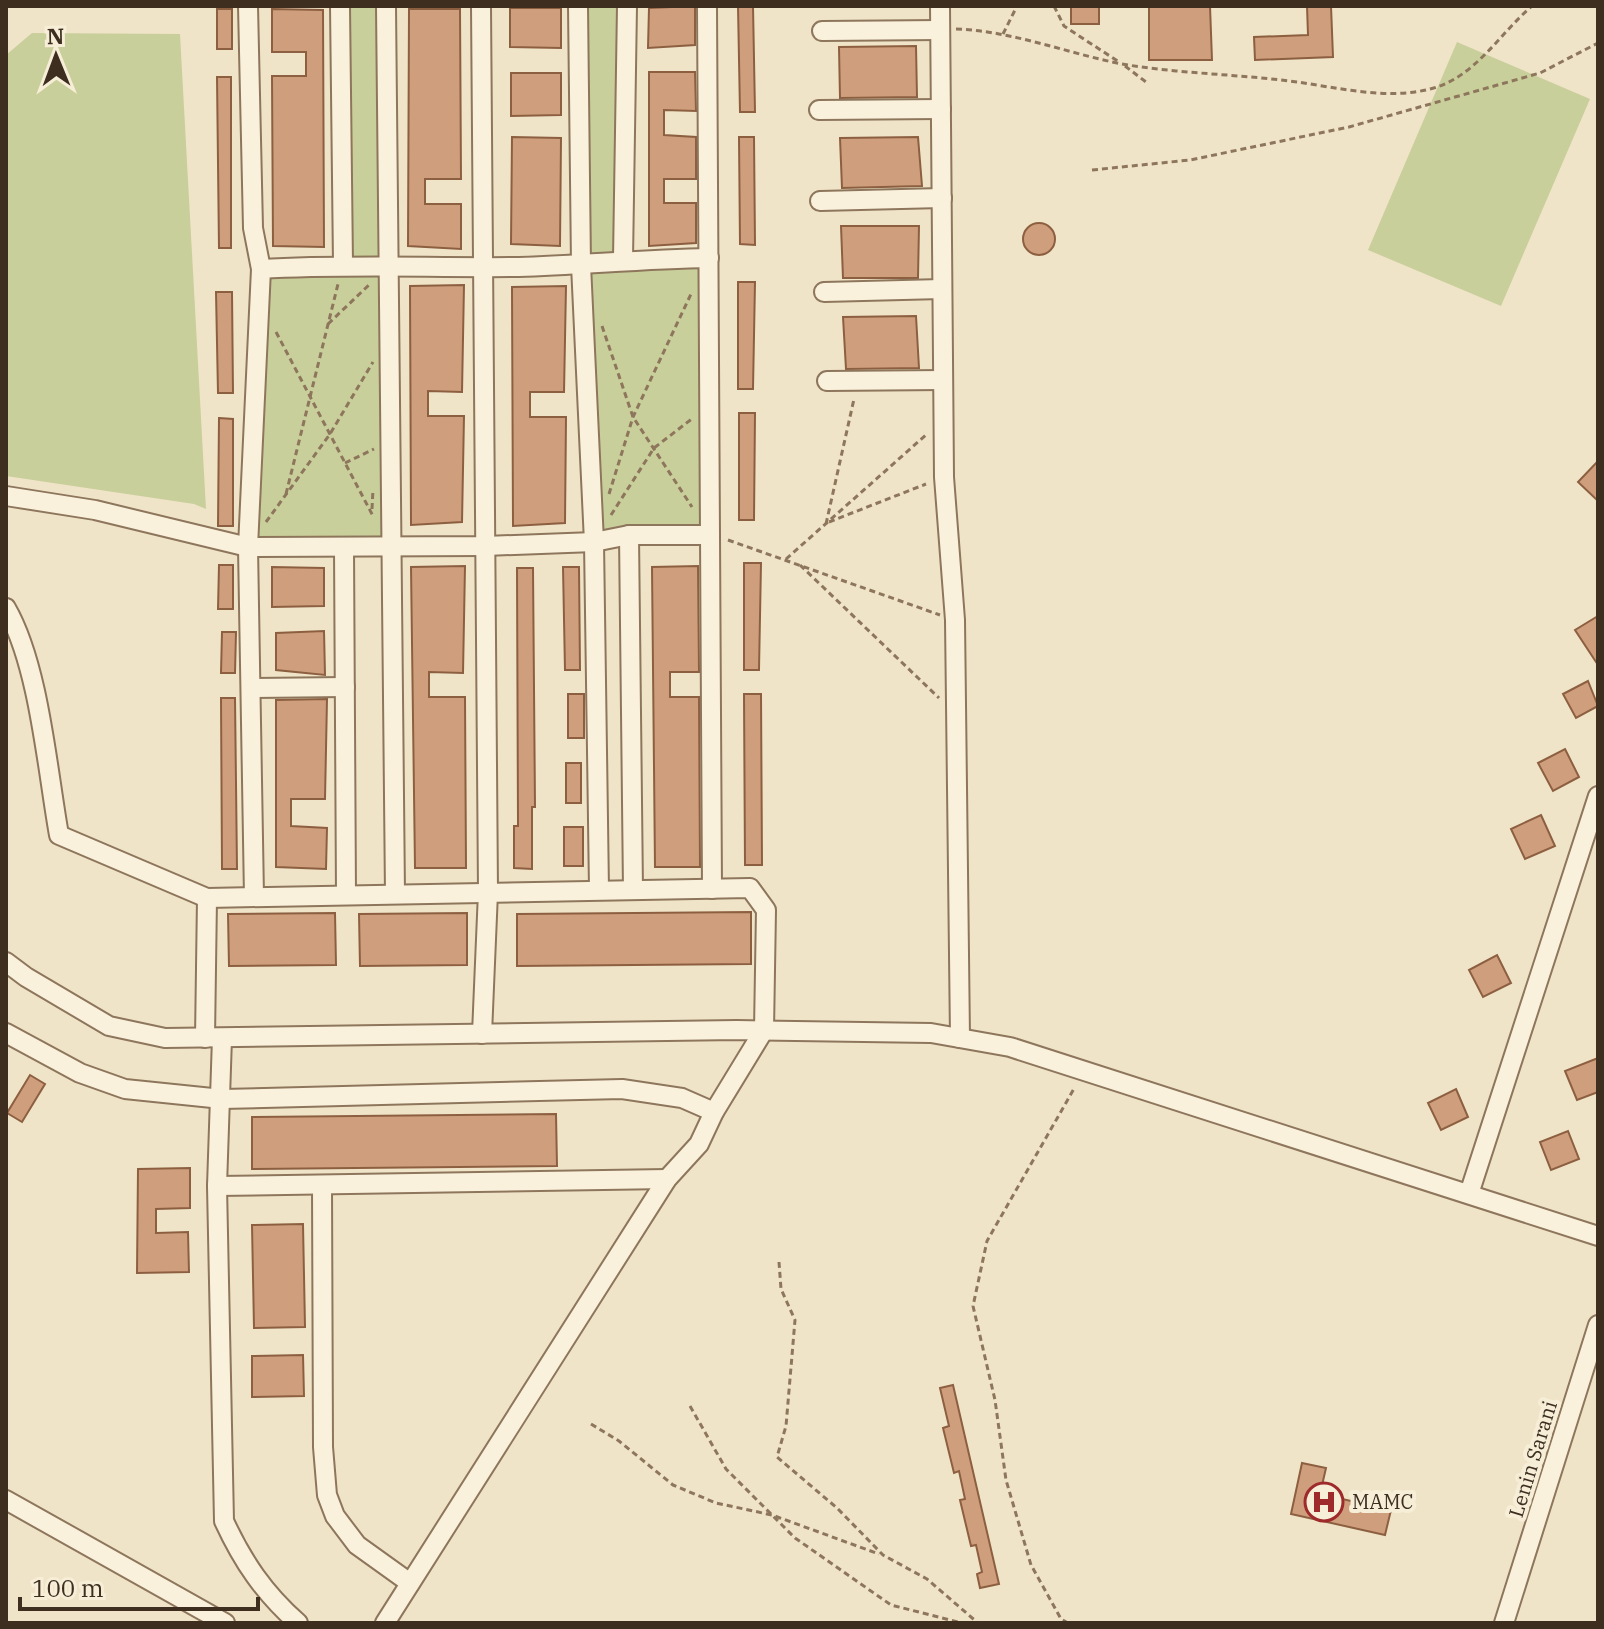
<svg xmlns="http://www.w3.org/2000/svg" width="1604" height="1629" font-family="'IBM Plex Serif',serif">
<rect width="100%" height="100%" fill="#f0e4c8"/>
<g fill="#c9cf9b">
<path d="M340 6H386L389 547H248L261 269 343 264Z"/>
<path d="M578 6H627L623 259 587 265 704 268 710 535 594 542Z"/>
<path d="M32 33 180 34 206 509 194 504 6 476V55Z"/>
<path d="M1457 42 1590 99 1501 306 1368 250Z"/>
</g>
<g fill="#cf9f7d" stroke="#8d5f41" stroke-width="2">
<path d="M695 6V45L648 48 649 8Z"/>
<path d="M738 6H753L755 112H740Z"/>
<rect x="1071" y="6" width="28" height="18"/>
<path d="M1149 6H1210L1212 60H1149Z"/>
<path d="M1307 6H1331L1333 57 1255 60 1254 37 1308 35Z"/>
<path d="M510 8H561V48L510 47Z"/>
<rect x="217" y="9" width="15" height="40"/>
<path d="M272 9 323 10 324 247 273 246 272 76H306V52H272Z"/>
<path d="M409 9H460L461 179H425V204H461V249L408 246Z"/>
<path d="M916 46 917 97 840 98 839 47Z"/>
<path d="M649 72H695L696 111 664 110V135L696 137V179H664V203H696V243L649 246Z"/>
<path d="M511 73H561V115L511 116Z"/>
<path d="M217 77H231V248H219Z"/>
<path d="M512 137 561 138 560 246 511 244Z"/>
<path d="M739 137H754L755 245 740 244Z"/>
<path d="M918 137 922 186 842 188 840 138Z"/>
<circle cx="1039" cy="239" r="16"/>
<path d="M841 226H919L918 278H843Z"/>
<path d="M738 282H755L753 389H738Z"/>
<path d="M464 285 462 392 428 391V416H464L462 522 411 525 410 286Z"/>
<path d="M566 286 564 392H530V417H566L565 523 513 526 512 287Z"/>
<path d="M216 292H232L233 393H218Z"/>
<path d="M916 316 919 368 846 369 843 317Z"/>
<path d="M739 413H755L754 520H739Z"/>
<path d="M219 418 233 419V526H218Z"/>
<path d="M1598 461V501L1578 482Z"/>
<path d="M744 563H761L759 670H744Z"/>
<path d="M219 565H233V609H218Z"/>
<path d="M465 566 463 673 429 672V697H465L466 868H415L411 567Z"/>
<path d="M698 566 699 672H670V697H699L700 867H655L652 567Z"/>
<path d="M272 567 324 568V606L272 607Z"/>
<path d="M563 567H579L580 670H565Z"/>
<path d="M517 568H533L535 807H532V869L514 868V826H518Z"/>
<path d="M1598 616V665L1575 630Z"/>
<path d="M324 631 325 675 276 670V633Z"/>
<path d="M222 632H236L235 673H221Z"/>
<path d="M1588 681 1598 706 1576 718 1563 694Z"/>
<rect x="568" y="694" width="16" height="44"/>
<path d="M744 694H761L762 865H745Z"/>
<path d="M221 698H235L237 869H222Z"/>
<path d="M327 699 325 799H291V826L327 828 326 869 276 867V700Z"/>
<path d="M1565 749 1579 777 1553 791 1538 763Z"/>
<rect x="566" y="763" width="15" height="40"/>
<path d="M1541 815 1555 846 1525 859 1511 829Z"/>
<rect x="564" y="827" width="19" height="39"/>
<path d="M751 912V964L517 966V914Z"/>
<path d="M335 913 336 965 229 966 228 914Z"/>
<path d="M467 913V965L360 966 359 914Z"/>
<path d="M1497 955 1511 983 1483 997 1469 970Z"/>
<path d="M1598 1058V1092L1577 1100 1565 1071Z"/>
<path d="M30 1075 45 1084 22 1122 7 1113Z"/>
<path d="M1456 1089 1468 1117 1441 1130 1428 1103Z"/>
<path d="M556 1114 557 1166 252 1169V1117Z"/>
<path d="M1568 1131 1579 1159 1551 1170 1540 1142Z"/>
<path d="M190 1168V1208L156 1209V1233L188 1232 189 1272 137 1273 138 1169Z"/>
<path d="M303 1224 305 1327 254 1328 252 1225Z"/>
<path d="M303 1355 304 1396 252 1397V1356Z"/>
<path d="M953 1385 999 1584 980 1588 977 1574 982 1572 976 1545 971 1546 960 1500 965 1499 959 1471 954 1473 943 1428 949 1426 940 1388Z"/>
<path d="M1302 1463 1326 1468 1320 1494 1391 1510 1385 1535 1291 1514Z"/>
</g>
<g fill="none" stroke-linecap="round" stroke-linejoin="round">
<g stroke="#8d765c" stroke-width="22">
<g id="minor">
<path d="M248 6 253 228 261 269 248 547 254 897"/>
<path d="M340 6 343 264"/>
<path d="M386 6 395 894"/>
<path d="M481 6 488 892 482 1034"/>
<path d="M578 6 581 265 594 542 599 890"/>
<path d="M707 6 712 889"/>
<path d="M940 6 944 477 955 620 960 1038"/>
<path d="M822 31 940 30"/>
<path d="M819 110 941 109"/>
<path d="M820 201 942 198"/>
<path d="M623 259 627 6"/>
<path d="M261 269C347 264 432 268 519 267 582 265 645 259 709 258"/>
<path d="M824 292 942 289"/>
<path d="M827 381 943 380"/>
<path d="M6 496 95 510 248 547 485 546 594 542 629 535H710"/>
<path d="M629 535 633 890"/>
<path d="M344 548 346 895"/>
<path d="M6 608C39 665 47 768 59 835L207 898 750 888 766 910 764 1030 714 1112 699 1144 667 1179 385 1623"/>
<path d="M251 688 345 687"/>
<path d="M6 962 26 977 109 1026 165 1038 737 1030 931 1033 1010 1047 1598 1236"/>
<path d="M6 1033 80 1073 125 1089 222 1099 622 1089 682 1098 714 1112"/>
<path d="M205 1038 207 898"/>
<path d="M222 1038 217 1186 224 1521C243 1562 264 1593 298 1623"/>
<path d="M322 1185 323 1447 327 1495 335 1516 357 1545 410 1583"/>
<path d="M217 1186 667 1179"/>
<path d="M1469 1194 1598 796"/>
<path d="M6 1500 225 1623"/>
<path d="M1504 1623 1598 1325"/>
</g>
</g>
<g stroke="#8d765c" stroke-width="3" stroke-dasharray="6 4" stroke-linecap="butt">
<path d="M1054 6 1064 26 1119 62"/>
<path d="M956 29C1013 31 1066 53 1122 64 1180 74 1239 74 1297 82 1340 88 1387 100 1430 89 1475 78 1499 34 1532 6"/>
<path d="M1003 34 1017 6"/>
<path d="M1125 66 1146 82"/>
<path d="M1092 170 1190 160 1349 127 1540 73 1598 43"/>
<path d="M328 324 371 283"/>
<path d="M602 326 633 417 692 507"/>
<path d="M276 332 373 516"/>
<path d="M345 463 374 449"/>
<path d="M286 494 338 284"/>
<path d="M609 494 633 417 691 294"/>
<path d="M372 509 373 489"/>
<path d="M611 515 654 448 693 418"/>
<path d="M266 522 330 434 373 362"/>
<path d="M829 522 926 484"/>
<path d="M826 524 854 399"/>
<path d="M728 540 940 615"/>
<path d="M786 559 927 434"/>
<path d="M800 565 939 698"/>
<path d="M779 1262 781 1289 795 1320 786 1426 777 1457 837 1508 883 1555 927 1579 978 1623"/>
<path d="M690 1406 726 1469 795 1538 891 1605 962 1623"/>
<path d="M591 1424 619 1441 673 1485 716 1503 772 1515 879 1554"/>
<path d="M1068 1623 1061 1619 1031 1565 1006 1480 995 1400 973 1306 987 1241 1075 1087"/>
</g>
<use href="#minor" stroke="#faf1dc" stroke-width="18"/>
</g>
<defs>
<g id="hospital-ring" transform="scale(2)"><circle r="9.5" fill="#f7eed8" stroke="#9e2a2b" stroke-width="1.5"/><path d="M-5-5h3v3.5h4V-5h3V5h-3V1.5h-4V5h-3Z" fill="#9e2a2b"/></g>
</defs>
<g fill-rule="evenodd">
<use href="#hospital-ring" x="1324" y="1502"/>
</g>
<g text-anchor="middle" stroke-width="8" stroke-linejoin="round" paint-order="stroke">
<g font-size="20" fill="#3d2e20" stroke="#f7eed8">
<text transform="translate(1533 1459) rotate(-73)" y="7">Lenin Sarani</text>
</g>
<g font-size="20" fill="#3d2e20" stroke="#f7eed8" text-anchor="start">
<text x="1352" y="1509">MAMC</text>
</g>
</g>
<rect width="1604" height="1629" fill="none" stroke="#3d2e20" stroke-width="16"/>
<g transform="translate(56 56) rotate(359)" stroke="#f7eed8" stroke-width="6" paint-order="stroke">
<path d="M0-6L14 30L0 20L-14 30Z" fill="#3d2e20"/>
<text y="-12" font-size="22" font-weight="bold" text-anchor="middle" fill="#3d2e20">N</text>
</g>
<path d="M20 1597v12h238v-12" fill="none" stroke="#3d2e20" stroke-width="4"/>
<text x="32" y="1597" font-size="24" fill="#3d2e20" stroke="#f7eed8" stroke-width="6" paint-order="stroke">100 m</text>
</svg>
